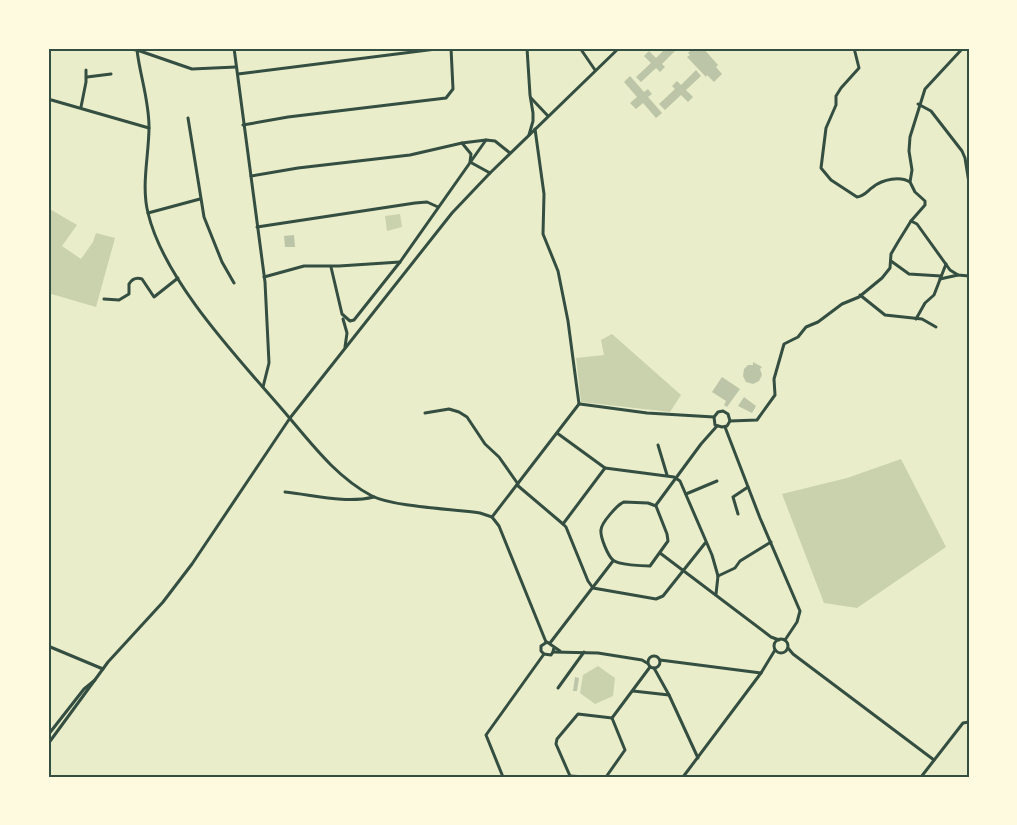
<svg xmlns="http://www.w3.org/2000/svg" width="1017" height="825" font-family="'Times New Roman',serif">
<rect width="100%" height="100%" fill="#e9edc9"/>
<g fill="#cad2ad">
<path d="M48 208 77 225 62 246 81 259 93 242 96 233 115 238 96 307 48 293Z"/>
<path d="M400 214 402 227 387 231 385 216Z"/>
<path d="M612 334 681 395 670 412 581 402 576 358 604 355 601 340Z"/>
<path d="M901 459 946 547 857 608 824 603 782 494 847 478Z"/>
<path d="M598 666 615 678 613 696 595 704 580 693 583 675Z"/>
</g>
<g fill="#bcc5a7">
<path d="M666 48H678L662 64 665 67 660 72 656 68 641 82 636 77 651 63 644 56 649 51 656 58Z"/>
<path d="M693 48H703L718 65 716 67 722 74 714 82 707 75 706 77 687 57 690 55 688 53Z"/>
<path d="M696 70 701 76 686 90 693 97 688 102 681 95 665 110 659 104 675 89 672 86 677 81 681 85Z"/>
<path d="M630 76 644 92 648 89 652 94 648 97 662 113 656 118 643 103 636 109 630 103 637 97 624 82Z"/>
<path d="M294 235 295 247H285L284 236Z"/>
<path d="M753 362 762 367 760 369 762 375 759 381 753 384 746 382 743 376 744 369 748 365H753Z"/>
<path d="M722 377 740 389 727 407 724 405 726 401 712 392Z"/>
<path d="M744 397 756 406 752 413 738 406Z"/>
<path d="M575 677 579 678 577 691H573Z"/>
</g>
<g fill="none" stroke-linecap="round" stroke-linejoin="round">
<g stroke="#344e41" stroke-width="3">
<path d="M119 48 137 50 192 69 236 67"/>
<path d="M234 48 265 282 269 363 263 387"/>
<path d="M527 48 530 95 533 113V121L529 135"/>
<path d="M580 48 595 70"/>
<path d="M854 48 859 68 841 88 836 96V105L826 128 821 168 831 180 857 197C865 196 867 191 873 187 883 179 900 176 910 182"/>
<path d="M137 50C140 76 149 100 149 127 149 155 141 185 148 213 164 280 236 356 281 408 308 439 334 476 372 496 394 507 453 509 480 513L492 517 499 526 546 642"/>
<path d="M238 74 444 48"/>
<path d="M87 77 111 74"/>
<path d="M531 98 548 116"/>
<path d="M48 99 149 128"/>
<path d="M918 104 931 111 962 151 965 158 969 183"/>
<path d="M81 107 86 82V70"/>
<path d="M188 118 204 217 222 262 234 283"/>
<path d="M243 125 288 117 446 98 453 89 451 48"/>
<path d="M535 129 544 194 543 234 558 271 568 321 579 404"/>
<path d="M462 143 471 154 470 162 490 173"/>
<path d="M251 176 298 168 410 155 462 143 486 140 495 141 510 153"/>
<path d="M148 213 200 199"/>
<path d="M911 221 917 224 950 270 958 275 969 276"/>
<path d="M257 227 415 203 427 202 438 207"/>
<path d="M891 261 909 274 941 276"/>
<path d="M331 267 342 314 350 321 354 320 400 262 486 140"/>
<path d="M264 277 304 266H339L400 262"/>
<path d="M940 279 958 275"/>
<path d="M860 295 885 315 922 319 936 327"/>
<path d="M104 299 119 300 129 294V284C132 279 136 277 142 279L154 297 178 278"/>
<path d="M343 319 347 333 345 347"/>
<path d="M916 319 925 303 934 295 946 264"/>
<path d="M580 404 647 413 714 417 718 412 723 411 728 414 730 421"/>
<path d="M425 413 449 409 459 412 467 417 485 444 499 457 518 484"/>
<path d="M714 417 715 425 722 427 727 426 730 421 757 420 775 395 774 379 784 344 798 337 806 327 818 322 842 304 859 297 882 278 890 268 891 254 898 242 911 221 925 205V201L915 192 910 182 912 170 909 151 910 137 925 89 963 48"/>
<path d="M725 427 760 518 800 611 797 622 785 640"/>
<path d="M557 433 605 468"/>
<path d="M658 445 667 475"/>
<path d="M517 485 563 524"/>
<path d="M285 492C314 495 345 504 374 497"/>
<path d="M686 494 717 481"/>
<path d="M624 502 648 503 656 506 667 534 668 541 650 566C643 566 618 565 613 560 608 556 600 537 601 530 601 523 618 504 624 502Z"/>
<path d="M656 505 701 444 717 426"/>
<path d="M738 514 733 497 748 487"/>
<path d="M492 517 579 404"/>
<path d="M706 542 663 596 656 599 593 588 588 581 566 527 563 524 605 468 674 477 680 481 712 555 718 576 716 594"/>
<path d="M660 553 771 637 779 640"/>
<path d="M718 576 735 568 740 561 771 542"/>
<circle cx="781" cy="646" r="7"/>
<path d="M550 643 613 561"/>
<path d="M48 646 103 669"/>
<path d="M554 647 553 652 551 655 544 654 541 651V646L547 642 560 651"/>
<path d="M788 648 793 654 934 760"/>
<path d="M553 652 598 653 642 660 647 663"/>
<circle cx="654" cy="662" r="6"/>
<path d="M660 660 761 673 775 650"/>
<path d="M654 668 669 695 698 758"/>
<path d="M558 688 584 652"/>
<path d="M633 691 669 695"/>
<path d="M570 776 556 744 557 739 578 714 612 718"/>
<path d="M570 776 586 777"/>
<path d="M503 777 486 735 544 654"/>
<path d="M606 777 625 750 612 718 650 667"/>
<path d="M683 777 761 673"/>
<path d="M921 777 963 723 969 722"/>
</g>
<g stroke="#344e41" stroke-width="3">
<path d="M48 735 84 689 95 680"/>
<path d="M48 744 108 662 163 602 192 564 290 418 452 213 490 173 619 48"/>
</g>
</g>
<rect width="1017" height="825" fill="none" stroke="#fefae0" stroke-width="99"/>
<rect x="50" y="50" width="918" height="726" fill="none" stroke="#344e41" stroke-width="2"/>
</svg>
